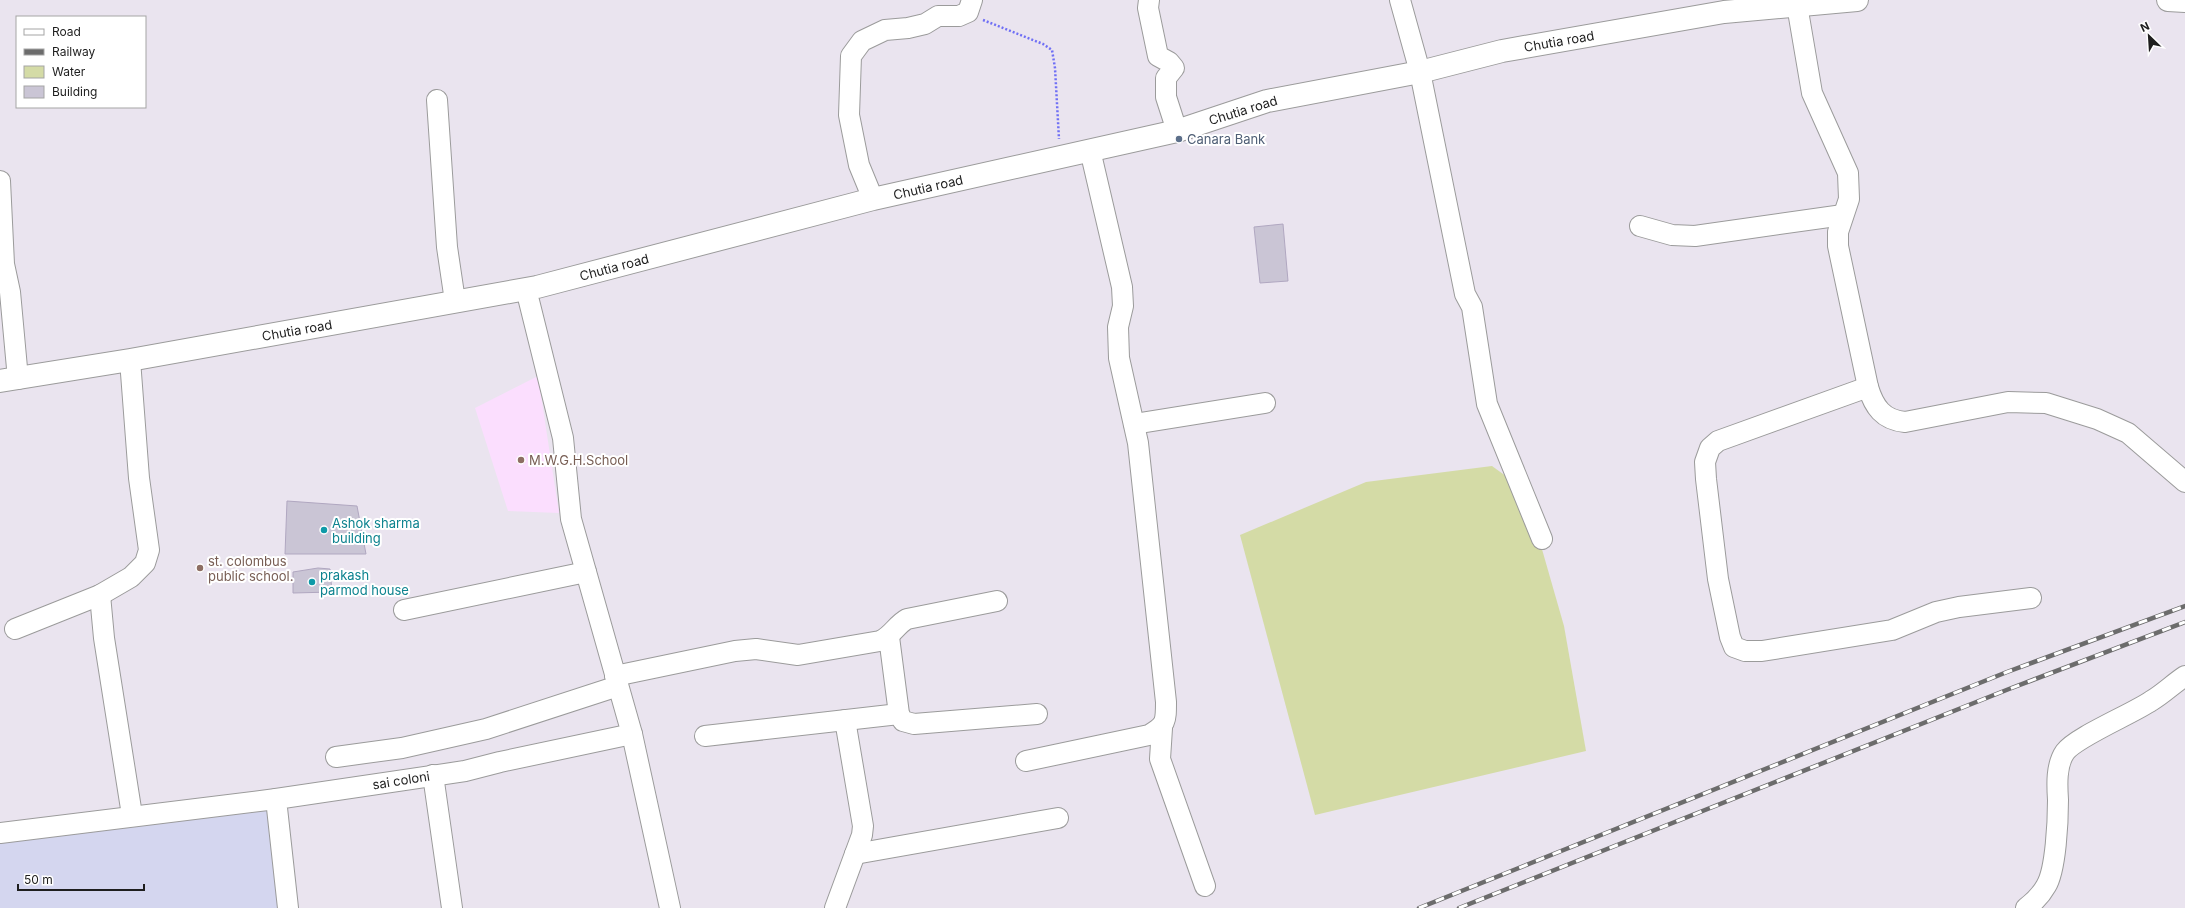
<svg xmlns="http://www.w3.org/2000/svg" width="2185" height="908" font-family="Inter,sans-serif">
<rect width="100%" height="100%" fill="#eae4ef"/>
<path fill="#d4d6ef" d="M266 803 280 908H0V841Z"/>
<path fill="#fbdefe" d="M538 376 559 513 508 511 475 408Z"/>
<path fill="#d4dba6" d="M1492 466 1525 490 1564 626 1586 751 1315 815 1240 535 1366 482Z"/>
<g fill="#cac5d5" stroke="#b0a7c0">
<path d="M1283 224 1288 281 1260 283 1254 227Z"/>
<path d="M287 501 357 506 366 554H285Z"/>
<path d="M318 568 330 569 332 592 293 593V572Z"/>
</g>
<g fill="none" stroke-linecap="round" stroke-linejoin="round">
<g stroke="#9b9b9b" stroke-width="22">
<g id="minor">
<path d="M1149 0 1148 8 1158 56 1169 62 1174 68 1166 78V97L1177 131"/>
<path d="M1400 0 1420 72 1465 294 1472 307 1487 404 1542 539"/>
<path d="M1797 5 1812 93 1848 173 1849 199 1838 232V246L1868 387C1874 407 1883 420 1905 422L2008 402 2046 403 2097 419 2128 433 2185 482"/>
<path d="M437 100 447 247 455 301"/>
<path d="M0 181 4 264 10 292 18 379"/>
<path d="M873 199 859 165 849 115 851 56 862 41 885 30 908 28 925 24 938 16H959L968 12 972 0"/>
<path d="M1640 226 1672 235 1695 236 1843 215"/>
<path d="M526 289 563 438 571 519 632 734 670 908"/>
<path d="M1868 387 1718 441 1710 448 1705 462 1706 479 1718 579 1730 637 1734 647 1745 651H1762L1892 630 1936 612 1959 607 2031 598"/>
<path d="M1134 424 1265 403"/>
<path d="M100 595 104 638 132 815"/>
<path d="M404 610 586 572"/>
<path d="M15 629 100 595 131 577 145 563 149 550 139 478 130 360"/>
<path d="M889 637 899 714 903 721 914 724 1037 714"/>
<path d="M615 676 735 651 756 649 798 655 880 641C892 636 896 625 907 619L997 601"/>
<path d="M1162 728 1160 759 1205 886"/>
<path d="M705 736 899 714"/>
<path d="M336 757 402 748 486 729 618 686"/>
<path d="M1026 761 1149 735C1166 725 1166 722 1166 702L1138 443 1119 358 1118 327 1123 306 1122 287 1090 150"/>
<path d="M433 775 452 908"/>
<path d="M0 833 276 799"/>
<path d="M855 854 1058 818"/>
<path d="M288 908 276 799 465 771 500 762 632 734"/>
<path d="M835 908 862 835 863 826 845 720"/>
<path d="M2026 908C2034 902 2041 895 2046 886 2056 870 2058 820 2058 800 2057 785 2056 765 2065 752 2076 737 2132 714 2151 701 2163 694 2173 684 2185 676"/>
</g>
</g>
<g stroke="#9b9b9b" stroke-width="24">
<g id="tertiary">
<path d="M2168 0 2185 1"/>
<path d="M0 381 130 360 537 287 873 199 1177 131 1267 101 1420 72 1502 51 1724 12 1857 0"/>
</g>
</g>
<path stroke="#6f6ff5" stroke-width="2.5" stroke-dasharray="2 2" stroke-linecap="butt" d="M983 20 1043 44 1052 50 1055 68 1059 139"/>
<use href="#minor" stroke="#fff" stroke-width="20"/>
<use href="#tertiary" stroke="#fff" stroke-width="22"/>
<g stroke="#6c6c6c" stroke-width="4.5">
<g id="rail">
<path d="M1419 908 2007 672 2185 606"/>
<path d="M1459 908 2009 689 2185 622"/>
</g>
</g>
<use href="#rail" stroke="#fff" stroke-width="3" stroke-dasharray="9" stroke-linecap="butt"/>
</g>
<circle fill="#5c6f8a" stroke="#fff" stroke-width="1.5" cx="1179" cy="139" r="4"/>
<g fill="#8d6e63" stroke="#fff" stroke-width="1.5">
<circle cx="521" cy="460" r="4"/>
<circle cx="200" cy="568" r="4"/>
</g>
<g fill="#0f9aa8" stroke="#fff" stroke-width="1.5">
<circle cx="324" cy="530" r="4"/>
<circle cx="312" cy="582" r="4"/>
</g>
<g text-anchor="middle" stroke-width="4" stroke-linejoin="round" paint-order="stroke">
<g font-size="13" fill="#1e1e1e" stroke="#fff">
<text transform="translate(1559 41) rotate(-10)" y="5">Chutia road</text>
<text transform="translate(1243 110) rotate(-17)" y="5">Chutia road</text>
<text transform="translate(928 187) rotate(-13)" y="5">Chutia road</text>
<text transform="translate(614 267) rotate(-15)" y="5">Chutia road</text>
<text transform="translate(297 330) rotate(-10)" y="5">Chutia road</text>
<text transform="translate(401 780) rotate(-9)" y="5">sai coloni</text>
</g>
<g font-size="13" fill="#4e5e75" stroke="#fff" text-anchor="start">
<text x="1187" y="144">Canara Bank</text>
</g>
<g font-size="13" fill="#785e54" stroke="#fff" text-anchor="start">
<text x="529" y="465">M.W.G.H.School</text>
<text x="208" y="566">st. colombus<tspan x="208" dy="15">public school.</tspan></text>
</g>
<g font-size="13" fill="#0d838f" stroke="#fff" text-anchor="start">
<text x="332" y="528">Ashok sharma<tspan x="332" dy="15">building</tspan></text>
<text x="320" y="580">prakash<tspan x="320" dy="15">parmod house</tspan></text>
</g>
</g>
<rect x="16" y="16" width="130" height="92" fill="#ffffff" stroke="#a5a5a5"/>
<rect x="24" y="29" width="20" height="6" fill="#ffffff" stroke="#a5a5a5"/>
<text x="52" y="36" font-size="12" fill="#1e1e1e">Road</text>
<rect x="24" y="49" width="20" height="6" fill="#6c6c6c" stroke="#a5a5a5"/>
<text x="52" y="56" font-size="12" fill="#1e1e1e">Railway</text>
<rect x="24" y="66" width="20" height="12" fill="#d4dba6" stroke="#a5a5a5"/>
<text x="52" y="76" font-size="12" fill="#1e1e1e">Water</text>
<rect x="24" y="86" width="20" height="12" fill="#cac5d5" stroke="#a5a5a5"/>
<text x="52" y="96" font-size="12" fill="#1e1e1e">Building</text>
<g transform="translate(2149 36) rotate(335)" stroke="#ffffff" stroke-width="3" paint-order="stroke">
<path d="M0-3L7 15L0 10L-7 15Z" fill="#1e1e1e"/>
<text y="-6" font-size="11" font-weight="bold" text-anchor="middle" fill="#1e1e1e">N</text>
</g>
<path d="M18 884v6h126v-6" fill="none" stroke="#1e1e1e" stroke-width="2"/>
<text x="24" y="884" font-size="12" fill="#1e1e1e" stroke="#ffffff" stroke-width="3" paint-order="stroke">50 m</text>
</svg>
